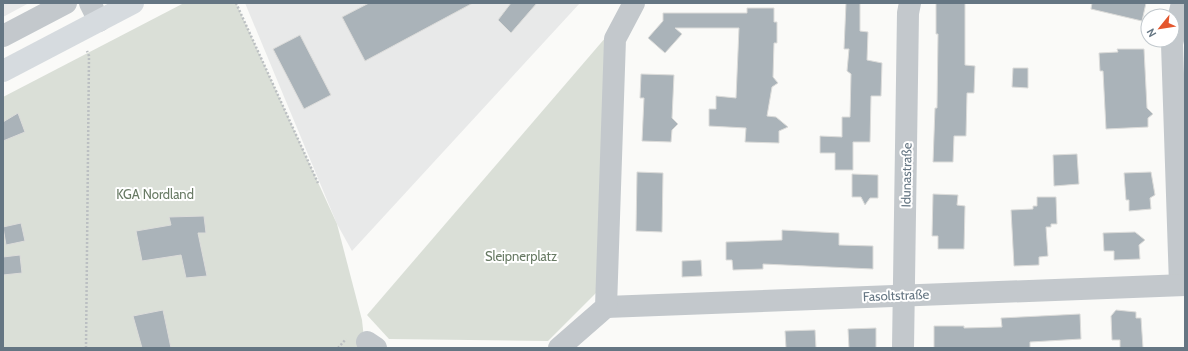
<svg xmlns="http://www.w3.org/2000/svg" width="1188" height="351" font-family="Cabin,sans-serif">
<rect width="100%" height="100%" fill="#fafaf8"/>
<g fill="#e8e9e9">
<path d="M3 3H29L3 17Z"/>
<path d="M245 3H580L352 251 337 224Z"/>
</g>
<g fill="#dadfd7">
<path d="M184 3H236L337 224 362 320 365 348H3V97Z"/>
<path d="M606 37 599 290 548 341 389 339 367 315Z"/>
</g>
<g fill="#aab3b9" stroke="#dcdcda">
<path d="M369 3H473L365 61 342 17Z"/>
<path d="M511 3H537L511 33 498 20Z"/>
<path d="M846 3H860V31L868 32 867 60 882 63 881 96H871L870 142H853V170H835V153H820V136L842 137V117H850L851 74 847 71 849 49H844Z"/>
<path d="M936 3H965V65L975 66 974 93H967L966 136H954L953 162H933L935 108H937L938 34H936Z"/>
<path d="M1092 3H1146L1142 21 1091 9Z"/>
<path d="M747 8H774V22H777V43H774L773 77 778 83 772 87 767 116 776 117 788 127 779 131V143L745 142 746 128 709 126V109H716V96L736 98 739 28H675L682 34 665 53 648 38 663 21V13H747Z"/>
<path d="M300 35 331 95 304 109 273 49Z"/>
<path d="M1117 49H1144L1147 108 1153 114 1148 118V127L1106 129 1103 71H1100L1099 53 1118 52Z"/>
<path d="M1013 68H1028V88L1012 87Z"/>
<path d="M641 74 674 75 672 118 678 124 672 130 671 142 642 141 644 98H640Z"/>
<path d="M18 113 25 132 3 141V122Z"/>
<path d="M1077 154 1079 184 1054 186 1053 155Z"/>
<path d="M637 172 663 173 662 232 636 231Z"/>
<path d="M1151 172 1155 195 1150 198 1151 209 1129 211V200H1126L1124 173Z"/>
<path d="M852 174 878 175V198H870L865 205 861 197H852Z"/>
<path d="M933 194 958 195 957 205 965 206 964 249H938V236H932Z"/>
<path d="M1037 197H1056L1057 224H1051V227H1046L1048 256 1039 257V265L1014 266 1011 210 1033 209V206H1037Z"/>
<path d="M204 216 206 233H198L207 276 186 278 181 255 142 261 136 231 171 225 169 217Z"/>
<path d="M21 223 25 241 6 245 3 227Z"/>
<path d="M782 230 839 233V245L873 246V269L763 264V269L733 270 732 260H726V242L782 240Z"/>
<path d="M1135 232 1145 240 1139 245 1140 259 1114 260V251H1104L1103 233Z"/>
<path d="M20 255 22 273 3 275V257Z"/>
<path d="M701 260 702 276 682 277V261Z"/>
<path d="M163 310 171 348H142L133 316Z"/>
<path d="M1116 310 1136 312V318H1141L1143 348H1120V340H1112L1111 316Z"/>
<path d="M1080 314 1081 339 1030 342V348H934V326H964V328L1002 327 1001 318Z"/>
<path d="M876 328V348H849L848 329Z"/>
<path d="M815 330 816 348H786L785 331Z"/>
</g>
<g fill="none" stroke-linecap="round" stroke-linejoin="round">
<g stroke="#bbbfc2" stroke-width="2.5" stroke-dasharray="2 2" stroke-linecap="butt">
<path d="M236 3 318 183"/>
<path d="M86 348 89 56 87 51"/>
<path d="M338 348 346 339"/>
</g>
<g stroke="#c3c8cc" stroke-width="22">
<path d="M90 3 99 21"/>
<path d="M3 36 66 3"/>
<path d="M1180 285 1172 44 1182 3"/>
<path d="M606 307 1185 285"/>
<path d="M367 342 376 348"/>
<path d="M559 348 606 307 615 39 634 3"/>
<path d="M903 348 908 13 910 3"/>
</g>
<path stroke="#d6dbdf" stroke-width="22" d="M3 71 133 3"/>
</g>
<g text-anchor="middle" stroke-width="4" stroke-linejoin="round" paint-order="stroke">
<g font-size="13" fill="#657683" stroke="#fff">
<text transform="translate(906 175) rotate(-89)" y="5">Idunastraße</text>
<text transform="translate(896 295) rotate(-2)" y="5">Fasoltstraße</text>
</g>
<g font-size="13" fill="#687a64" stroke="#fff">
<text x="155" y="199">KGA Nordland</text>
<text x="521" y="261">Sleipnerplatz</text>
</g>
</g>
<rect width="1188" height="351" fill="none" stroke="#657683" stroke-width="8"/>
<g transform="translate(1160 28) rotate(240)"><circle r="19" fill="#ffffff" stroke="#c1c8cd"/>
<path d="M0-3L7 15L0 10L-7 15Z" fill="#e4572e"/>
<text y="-6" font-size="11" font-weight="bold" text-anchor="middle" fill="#657683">N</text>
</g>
</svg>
